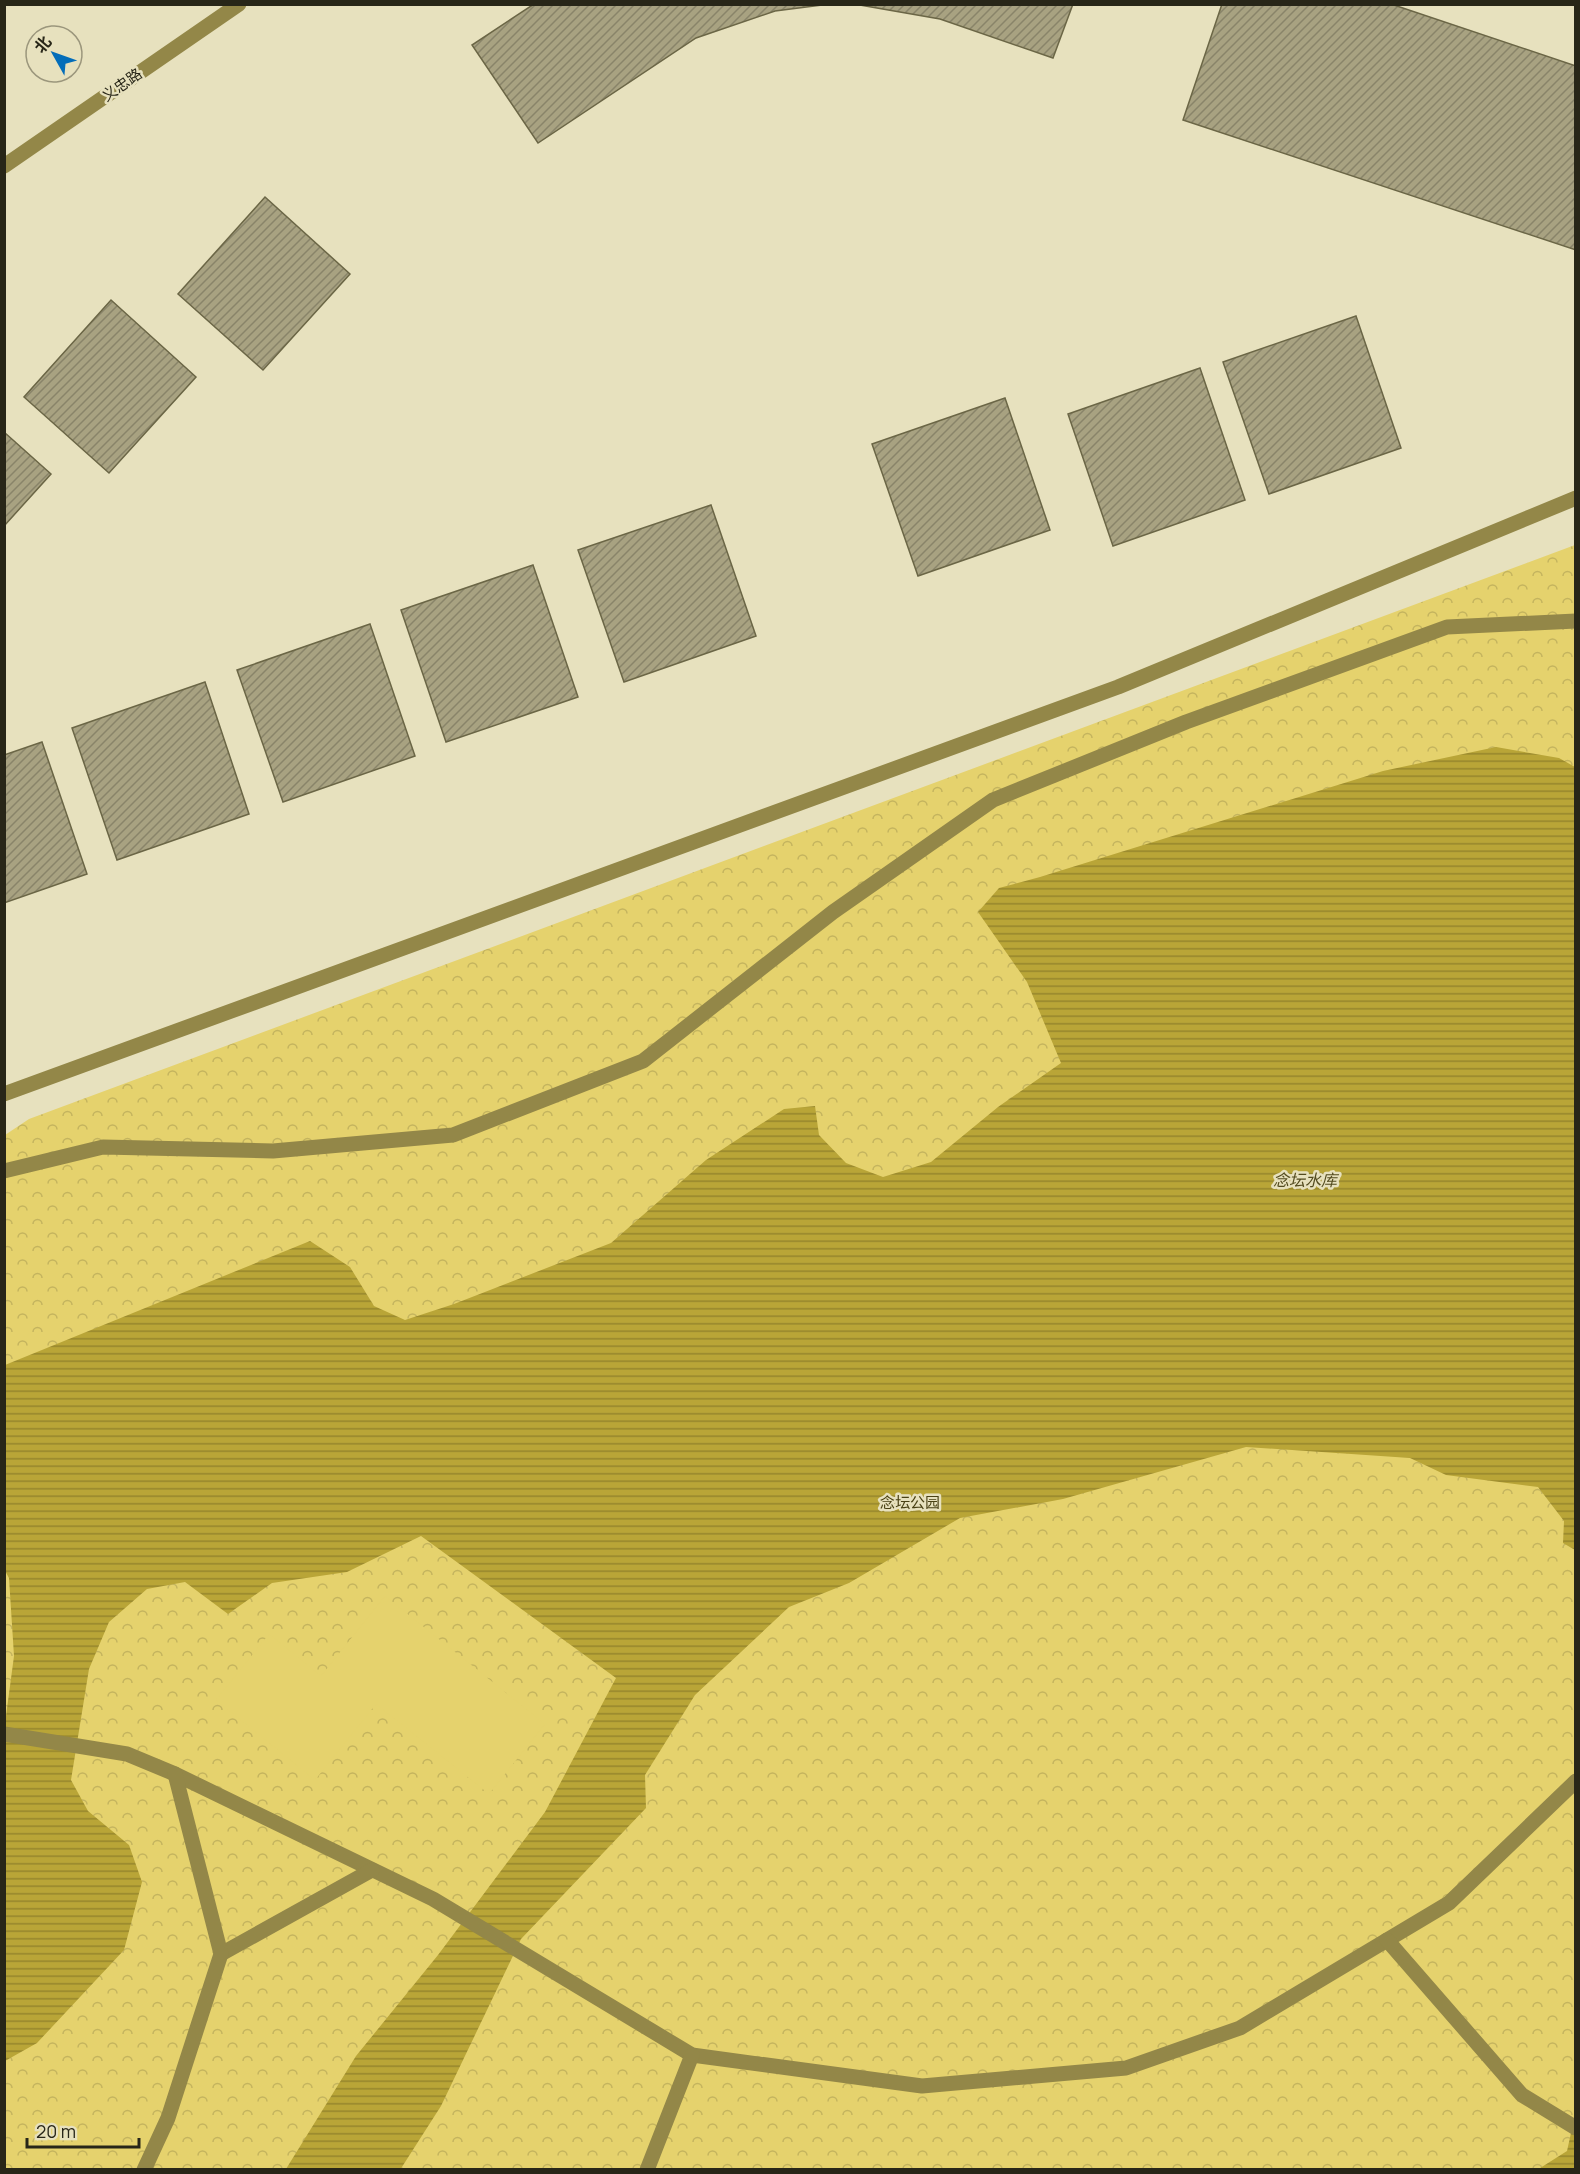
<svg xmlns="http://www.w3.org/2000/svg" width="1580" height="2174" font-family="Manrope,'Noto Sans SC',sans-serif">
<defs>
<pattern id="park-crowns" width="20" height="18" patternUnits="userSpaceOnUse" patternTransform="scale(1.5)"><rect width="20" height="18" fill="#e5d26d"/><path d="M2 6a3 3 0 1 1 6 0M12 15a3 3 0 1 1 6 0" fill="none" stroke="#c4b45e"/></pattern>
<pattern id="water-rules" width="6" height="5" patternUnits="userSpaceOnUse" patternTransform="scale(1.5)"><rect width="6" height="5" fill="#b9a537"/><path d="M0 2.5h6" fill="none" stroke="#96862d"/></pattern>
<pattern id="building-hatch" width="6" height="6" patternUnits="userSpaceOnUse" patternTransform="scale(1.5)"><rect width="6" height="6" fill="#a8a281"/><path d="M-1 1l2-2M0 6l6-6M5 7l2-2" fill="none" stroke="#898469"/></pattern>
</defs>
<rect width="100%" height="100%" fill="#e7e1be"/>
<path fill="url(#park-crowns)" d="M1575 545V2169L5 2170V1135L29 1119Z"/>
<path fill="#e5d26d" d="M385 1596 545 1724 489 1794 376 1704 315 1780 216 1700 269 1634 321 1676Z"/>
<g fill="url(#water-rules)">
<path d="M1496 747 1559 758 1575 767V1550L1563 1543 1564 1521 1538 1487 1446 1475 1410 1458 1246 1447 1063 1499 960 1518 849 1583 789 1607 695 1695 645 1775 646 1808 521 1939 441 2106 400 2170 286 2169 356 2056 438 1955 545 1812 616 1678 421 1536 347 1572 272 1583 228 1614 185 1582 147 1589 109 1622 89 1669 71 1780 88 1811 129 1845 142 1882 124 1950 37 2043 5 2061 4 1731 14 1656 9 1578 4 1569 5 1365 310 1241 350 1267 374 1306 405 1320 454 1304 611 1243 706 1160 784 1109 815 1106 819 1135 846 1163 883 1177 931 1162 998 1107 1061 1063 1027 982 978 912 999 888 1040 877 1383 771Z"/>
<path d="M1575 2115V2169L1537 2170 1567 2151Z"/>
</g>
<g fill="url(#building-hatch)" stroke="#6b6646" stroke-width="1.5">
<path d="M534 4H830L775 11 696 38 538 143 472 45Z"/>
<path d="M854 4H1073L1053 58 940 19Z"/>
<path d="M1222 4H1391L1576 66V250L1183 120Z"/>
<path d="M265 197 350 274 263 370 178 294Z"/>
<path d="M111 300 196 377 109 473 24 397Z"/>
<path d="M1356 316 1401 448 1269 494 1223 362Z"/>
<path d="M1200 368 1245 500 1113 546 1068 414Z"/>
<path d="M1005 398 1050 530 918 576 872 444Z"/>
<path d="M4 432 51 474 4 526Z"/>
<path d="M711 505 756 636 624 682 578 550Z"/>
<path d="M533 565 578 697 446 742 401 610Z"/>
<path d="M370 624 415 756 283 802 237 670Z"/>
<path d="M205 682 249 814 117 860 72 728Z"/>
<path d="M42 742 87 874 4 903V755Z"/>
</g>
<g fill="none" stroke-linecap="round" stroke-linejoin="round">
<g stroke="#938748" stroke-width="15">
<path d="M4 166 239 4"/>
<path d="M4 1094 1118 687 1576 498"/>
<path d="M4 1171 103 1147 273 1151 453 1135 643 1061 833 912 993 800 1186 722 1447 627 1576 621"/>
<path d="M4 1734 127 1754 175 1774 433 1899 692 2055 922 2086 1126 2068 1240 2028 1449 1903 1576 1781"/>
<path d="M1387 1940 1522 2095 1576 2128"/>
<path d="M221 1954 372 1870"/>
<path d="M144 2170 168 2118 221 1954 175 1774"/>
<path d="M647 2170 692 2055"/>
</g>
</g>
<g text-anchor="middle" stroke-width="5" stroke-linejoin="round" paint-order="stroke">
<g font-size="15" fill="#282618" stroke="#e7e1be">
<text transform="translate(122 85) rotate(-35)" y="5">义忠路</text>
</g>
<g font-size="15" fill="#494114" stroke="#e7e1be">
<text x="910" y="1508">念坛公园</text>
</g>
<g font-size="16" font-style="italic" fill="#534b1f" stroke="#e7e1be">
<text x="1305" y="1186">念坛水库</text>
</g>
</g>
<rect width="1580" height="2174" fill="none" stroke="#282618" stroke-width="12"/>
<g transform="translate(54 54) rotate(310)"><circle r="28" fill="#e7e1be" stroke="#9b967c" stroke-width="1.5"/>
<path d="M0-4.5L10 22L0 15L-10 22Z" fill="#046db9"/>
<text y="-9" font-size="16" font-weight="bold" text-anchor="middle" fill="#282618">北</text>
</g>
<path d="M27 2138v9h112v-9" fill="none" stroke="#282618" stroke-width="3"/>
<text x="36" y="2138" font-size="18" fill="#282618" stroke="#e7e1be" stroke-width="4.5" paint-order="stroke">20 m</text>
</svg>
